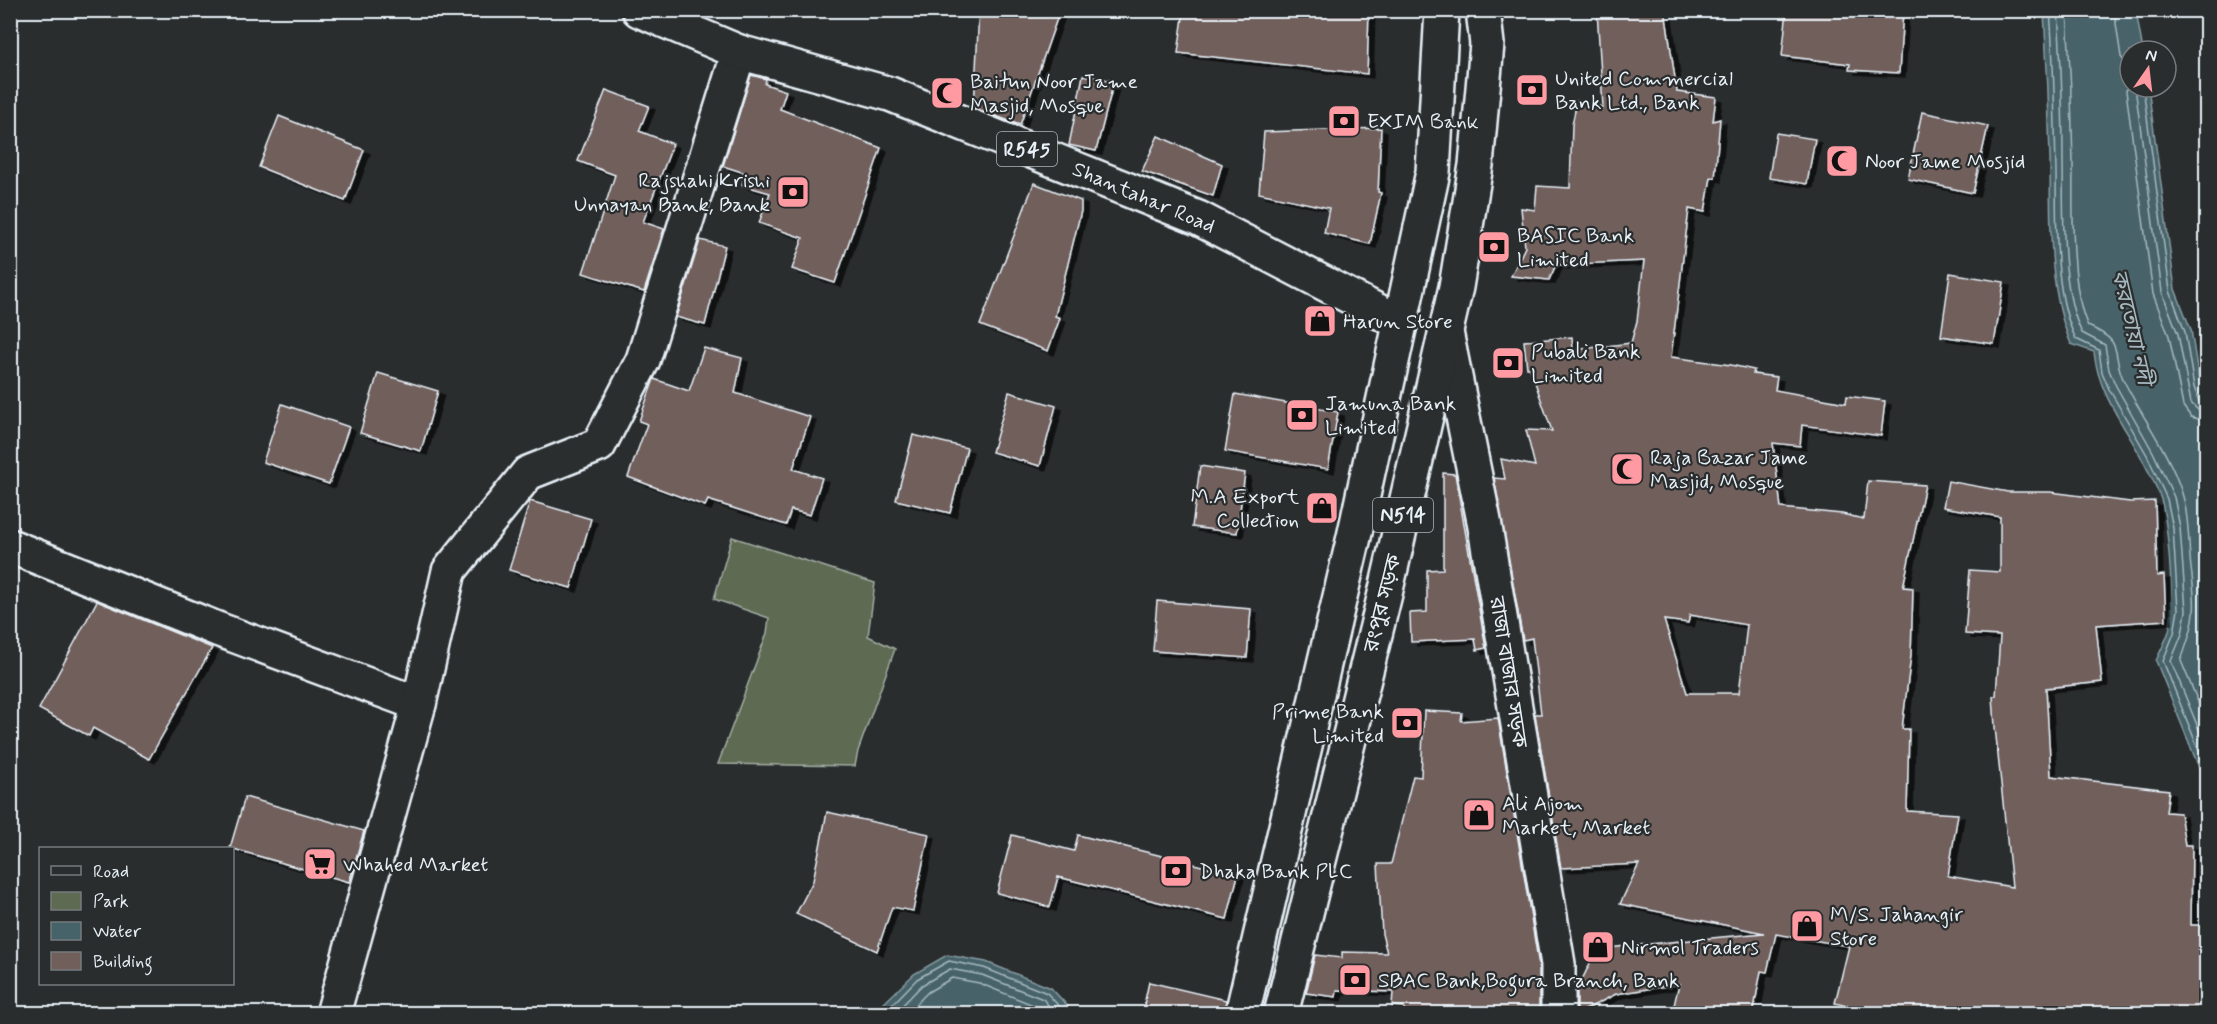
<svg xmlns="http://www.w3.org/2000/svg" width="2217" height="1024" font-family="Mynerve,'Noto Sans Bengali',sans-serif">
<defs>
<filter id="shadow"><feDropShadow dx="6" dy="4" stdDeviation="0" flood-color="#0009"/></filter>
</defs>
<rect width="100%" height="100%" fill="#2a2d2e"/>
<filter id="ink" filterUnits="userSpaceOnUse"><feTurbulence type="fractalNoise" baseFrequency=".0167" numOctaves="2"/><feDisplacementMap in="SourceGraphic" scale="12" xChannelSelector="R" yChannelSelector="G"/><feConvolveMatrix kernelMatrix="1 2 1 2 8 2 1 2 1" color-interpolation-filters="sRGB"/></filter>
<g filter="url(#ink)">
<path fill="#5e6a52" stroke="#a3aea5" stroke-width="1.5" d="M732 537 875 583 868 636 895 649 858 751 855 766 718 764 767 633 769 618 714 599Z"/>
<g fill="#466369" stroke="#879ca2" stroke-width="1.5">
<path d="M2044 11H2136L2143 51H2130V87H2148L2175 289 2191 330 2200 386 2206 406V785L2156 661C2160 651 2166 641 2169 631 2175 608 2168 527 2162 503 2158 487 2148 471 2141 457 2122 422 2098 392 2094 352L2071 344C2047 287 2051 219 2050 158 2049 109 2047 60 2044 11Z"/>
<path d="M947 955 986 962 1051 988 1074 1013H880L881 1006 914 974Z"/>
</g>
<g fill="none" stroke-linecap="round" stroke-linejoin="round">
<g stroke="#a7b8bf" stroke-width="1.5">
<path d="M2050 10C2054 64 2055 118 2056 172 2057 223 2053 293 2076 339L2099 350 2102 372 2109 389 2147 455 2167 499 2173 528 2178 610 2174 633 2163 661 2206 768"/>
<path d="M2058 10C2061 61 2063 111 2063 162 2064 210 2060 290 2082 333L2105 345 2109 370 2116 386 2153 452 2174 497 2180 527 2186 611 2182 634 2171 661 2206 747"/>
<path d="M2067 10C2070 61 2072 112 2073 162 2073 205 2070 290 2088 326 2128 343 2109 352 2125 383 2144 420 2170 454 2182 493 2189 515 2188 536 2190 557 2191 575 2196 595 2194 612 2193 630 2186 645 2181 661L2206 721"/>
<path d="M2114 10 2121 57 2130 69"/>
<path d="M2130 76 2126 91 2153 294 2169 336 2183 406 2191 417 2206 421"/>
<path d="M2135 87 2162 292 2178 334 2191 403 2198 410 2206 412"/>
<path d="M2143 87 2170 291 2185 332 2194 387 2199 402 2206 405"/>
<path d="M886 1014 888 1009 917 979 949 961 984 968 1047 993 1066 1014"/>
<path d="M894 1014 922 985 950 969 982 975 1043 999 1056 1014"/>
<path d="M906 1014 928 992 952 978 979 983 1038 1007 1044 1014"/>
</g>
</g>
<g fill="#715f5c" stroke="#e8f1f8" stroke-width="1.5" fill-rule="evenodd" filter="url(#shadow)">
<path d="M979 10H1060L1020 125 974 108Z"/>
<path d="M1184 10H1369L1367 74 1178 53Z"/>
<path d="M1597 10H1665L1677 92 1716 97 1713 121 1720 119 1715 178 1711 177 1705 212 1689 209 1671 357 1731 365 1754 370 1753 374 1777 377 1775 390 1846 403 1847 396 1885 401 1881 436 1802 425 1800 446 1773 443 1781 508 1842 514 1864 519 1868 481 1925 485 1903 587 1913 588 1911 655 1902 729H1909L1907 811 1958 814 1948 876 2012 887 1995 727 1993 696H1996L2000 636 1965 634 1970 570 2000 572V517L1943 507 1948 481 2008 492H2050L2130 502 2155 501 2157 576 2164 575 2166 620 2096 625 2102 682 2046 688 2051 776 2169 790 2166 812 2180 813 2185 845H2192L2191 925H2206V1014H1878L1835 1003 1849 946 1776 934 1767 972 1761 971 1753 1014H1672L1679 984 1616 994 1577 1014V990L1597 949 1764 933 1620 904 1639 864 1561 868 1535 714H1541L1532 638 1523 640 1494 478 1505 479 1501 459 1535 466 1526 430 1552 431 1530 368H1527L1524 341 1572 337 1573 350 1631 343 1637 321 1644 261 1556 265 1549 280 1511 276 1525 247 1521 208 1535 210 1537 186 1570 188 1572 125 1577 101 1603 107ZM1690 615 1747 625 1739 693H1687L1664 620 1688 623Z"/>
<path d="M1787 10H1903L1899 73 1849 70 1850 64 1782 56Z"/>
<path d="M751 75 766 79 765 84 786 91 780 109 881 148 835 283 792 269 803 238 759 223 770 193 742 185 745 173 723 166Z"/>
<path d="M1083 75 1114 81 1096 151 1069 145Z"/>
<path d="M606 90 649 106 639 131 673 144 643 222 664 229 644 292 583 273 615 175 578 161Z"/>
<path d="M1922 112 1988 126 1973 193 1908 179Z"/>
<path d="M279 116 364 150 345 201 259 167Z"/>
<path d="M1381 128 1378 192 1381 193 1370 244 1324 233 1329 208 1259 193 1264 132Z"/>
<path d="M1776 133 1815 139 1807 184 1769 178Z"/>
<path d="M1158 136 1222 164 1213 196 1142 171Z"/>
<path d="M1034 183 1081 201V211L1055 316 1060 318 1048 351 980 325Z"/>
<path d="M700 240 725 246 705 325 676 317Z"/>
<path d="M1950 273 2004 282 1994 344 1941 336Z"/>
<path d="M704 348 742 358 735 393 810 417 793 469 822 478 810 515 791 510 786 525 708 500 705 506 628 477 647 424 639 421 654 379 689 391Z"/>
<path d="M378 373 438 391 421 451 360 433Z"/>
<path d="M1009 392 1056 406 1040 466 992 452Z"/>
<path d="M1235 394 1338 412 1328 469 1225 451Z"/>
<path d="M282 404 349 427 329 484 263 462Z"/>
<path d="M913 435 967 448 950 513 896 500Z"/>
<path d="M1200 466 1245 473 1237 533 1192 527Z"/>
<path d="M1443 473 1455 474 1486 648 1477 650 1475 639 1411 642 1410 613 1427 612V570L1443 569Z"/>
<path d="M530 501 591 519 571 588 509 570Z"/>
<path d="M97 601 212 648 149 759 93 728 89 736 39 709Z"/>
<path d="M1157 601 1251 609 1247 658 1153 651Z"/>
<path d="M1424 711 1462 713 1461 721 1498 718 1539 966V1014H1405L1404 1007 1392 1006 1393 992 1337 990 1336 997 1306 993 1315 955 1342 958V952L1387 953 1382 934 1378 864H1391L1413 776 1421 777Z"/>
<path d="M245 797 364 831 349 882 230 848Z"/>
<path d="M827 812 929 834 913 911 892 907 877 951 796 914 813 881Z"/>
<path d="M1012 835 1074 851 1078 835 1238 875 1227 919 1058 877 1050 907 997 893Z"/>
<path d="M1149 982 1226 1000 1224 1014H1142Z"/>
</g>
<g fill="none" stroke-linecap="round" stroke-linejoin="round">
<g stroke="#e8f1f8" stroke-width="38">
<g id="minor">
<path d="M10 546 217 629 419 704"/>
<path d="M333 1014 419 704 449 571 528 473 599 445 643 360 739 52"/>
</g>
</g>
<g stroke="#e8f1f8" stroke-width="38">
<path id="tertiary" d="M1446 332 1484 521 1558 964V1014"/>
</g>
<g stroke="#e8f1f8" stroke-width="38">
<path id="primary" d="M639 10 739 52 890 94 1198 218 1401 323"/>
</g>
<g stroke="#e8f1f8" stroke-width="38">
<g id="trunk">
<path d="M1242 1014 1354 537 1433 172 1442 10"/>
<path d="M1281 1014 1385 594 1456 287 1476 165 1487 44 1483 10"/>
</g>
</g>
<use href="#minor" stroke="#2a2d2e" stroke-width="33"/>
<use href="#tertiary" stroke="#2a2d2e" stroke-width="33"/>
<use href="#primary" stroke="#2a2d2e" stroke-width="33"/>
<use href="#trunk" stroke="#2a2d2e" stroke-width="33"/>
</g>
</g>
<defs>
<g id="bank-square" transform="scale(1.725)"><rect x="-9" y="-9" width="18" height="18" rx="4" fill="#ff9aa2" stroke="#2a2d2e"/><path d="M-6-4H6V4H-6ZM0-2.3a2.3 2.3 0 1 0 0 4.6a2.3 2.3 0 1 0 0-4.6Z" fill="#111"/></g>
<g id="mosque-square" transform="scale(1.725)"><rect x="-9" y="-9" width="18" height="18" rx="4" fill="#ff9aa2" stroke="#2a2d2e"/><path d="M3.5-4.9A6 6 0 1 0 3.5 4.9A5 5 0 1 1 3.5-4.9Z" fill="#111"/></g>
<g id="shop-square" transform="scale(1.725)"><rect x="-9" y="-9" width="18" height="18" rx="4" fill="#ff9aa2" stroke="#2a2d2e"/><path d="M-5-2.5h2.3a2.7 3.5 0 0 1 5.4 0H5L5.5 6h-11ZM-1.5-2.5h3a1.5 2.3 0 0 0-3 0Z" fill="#111"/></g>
<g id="supermarket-square" transform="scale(1.725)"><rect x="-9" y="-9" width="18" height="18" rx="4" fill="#ff9aa2" stroke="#2a2d2e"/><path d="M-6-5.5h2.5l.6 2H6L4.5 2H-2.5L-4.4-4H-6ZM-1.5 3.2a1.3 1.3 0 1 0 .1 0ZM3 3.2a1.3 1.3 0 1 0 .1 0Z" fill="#111"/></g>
</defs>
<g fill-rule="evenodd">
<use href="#bank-square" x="1532" y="90"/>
<use href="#mosque-square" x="947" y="93"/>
<use href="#bank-square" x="1344" y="121"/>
<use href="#mosque-square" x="1842" y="161"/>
<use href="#bank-square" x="793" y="192"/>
<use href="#bank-square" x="1494" y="247"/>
<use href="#shop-square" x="1320" y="321"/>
<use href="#bank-square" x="1508" y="363"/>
<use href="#bank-square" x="1302" y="415"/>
<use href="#mosque-square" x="1627" y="469"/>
<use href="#shop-square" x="1322" y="508"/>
<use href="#bank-square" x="1407" y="723"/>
<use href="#shop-square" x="1479" y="815"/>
<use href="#supermarket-square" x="320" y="864"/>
<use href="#bank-square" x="1176" y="871"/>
<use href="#shop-square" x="1807" y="926"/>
<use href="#shop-square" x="1598" y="947"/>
<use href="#bank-square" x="1355" y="980"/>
</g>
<g text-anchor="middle" stroke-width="4.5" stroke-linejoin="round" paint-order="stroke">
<g fill="#2a2d2e" stroke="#afb6bb" stroke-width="1.5">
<rect x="997" y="132" width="60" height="34" rx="4.5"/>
<rect x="1373" y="498" width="60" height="34" rx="4.5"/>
</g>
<g font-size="20" font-weight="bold" fill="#e8f1f8">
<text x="1027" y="156">R545</text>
<text x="1403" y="522">N514</text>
</g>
<g font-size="21" fill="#e8f1f8" stroke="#2a2d2e" text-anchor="start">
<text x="1555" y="85">United Commercial<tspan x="1555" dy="24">Bank Ltd., Bank</tspan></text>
<text x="970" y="88">Baitun Noor Jame<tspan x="970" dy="24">Masjid, Mosque</tspan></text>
<text x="1367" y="128">EXIM Bank</text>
<text x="1865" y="168">Noor Jame Mosjid</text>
<text x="770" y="187" text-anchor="end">Rajshahi Krishi<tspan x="770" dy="24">Unnayan Bank, Bank</tspan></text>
<text x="1517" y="242">BASIC Bank<tspan x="1517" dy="24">Limited</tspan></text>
<text x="1343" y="328">Harun Store</text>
<text x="1531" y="358">Pubali Bank<tspan x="1531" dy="24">Limited</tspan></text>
<text x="1325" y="410">Jamuna Bank<tspan x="1325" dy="24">Limited</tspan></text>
<text x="1650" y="464">Raja Bazar Jame<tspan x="1650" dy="24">Masjid, Mosque</tspan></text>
<text x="1299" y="503" text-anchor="end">M.A Export<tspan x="1299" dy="24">Collection</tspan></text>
<text x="1384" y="718" text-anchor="end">Prime Bank<tspan x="1384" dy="24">Limited</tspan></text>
<text x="1502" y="810">Ali Ajom<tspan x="1502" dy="24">Market, Market</tspan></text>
<text x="343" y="871">Whahed Market</text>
<text x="1199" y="878">Dhaka Bank PLC</text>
<text x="1830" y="921">M/S. Jahangir<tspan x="1830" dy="24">Store</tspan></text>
<text x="1621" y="954">Nirmol Traders</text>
<text x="1378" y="987">SBAC Bank,Bogura Branch, Bank</text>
</g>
<g font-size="21" fill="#e8f1f8" stroke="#2a2d2e">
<text transform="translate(1144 197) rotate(23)" y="7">Shantahar Road</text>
<text transform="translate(1382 603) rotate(-76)" y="7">রংপুর সড়ক</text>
<text transform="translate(1509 672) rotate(81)" y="7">রাজা বাজার সড়ক</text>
</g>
<g font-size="22" font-style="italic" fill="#a7b8bf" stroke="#2a2d2e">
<text transform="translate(2133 327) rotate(77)" y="8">করতোয়া নদী</text>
</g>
</g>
<rect width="2217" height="1024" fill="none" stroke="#2a2d2e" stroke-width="36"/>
<rect x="18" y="18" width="2181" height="988" fill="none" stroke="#e8f1f8" stroke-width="2" filter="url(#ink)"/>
<rect x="39" y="847" width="195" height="138" fill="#2a2d2e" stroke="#767b7f" stroke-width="1.5"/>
<rect x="51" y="866" width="30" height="9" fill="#2a2d2e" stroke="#767b7f" stroke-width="1.5"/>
<text x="93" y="877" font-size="18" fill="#e8f1f8">Road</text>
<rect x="51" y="892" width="30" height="18" fill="#5e6a52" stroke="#767b7f" stroke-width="1.5"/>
<text x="93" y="907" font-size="18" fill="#e8f1f8">Park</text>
<rect x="51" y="922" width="30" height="18" fill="#466369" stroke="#767b7f" stroke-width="1.5"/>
<text x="93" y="937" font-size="18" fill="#e8f1f8">Water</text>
<rect x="51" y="952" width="30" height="18" fill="#715f5c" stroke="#767b7f" stroke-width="1.5"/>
<text x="93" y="967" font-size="18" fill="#e8f1f8">Building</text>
<g transform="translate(2148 69) rotate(14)"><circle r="28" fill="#2a2d2e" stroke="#767b7f" stroke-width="1.5"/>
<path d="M0-4.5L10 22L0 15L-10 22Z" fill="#ff9aa2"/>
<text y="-9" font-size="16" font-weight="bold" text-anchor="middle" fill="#e8f1f8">N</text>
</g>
</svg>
